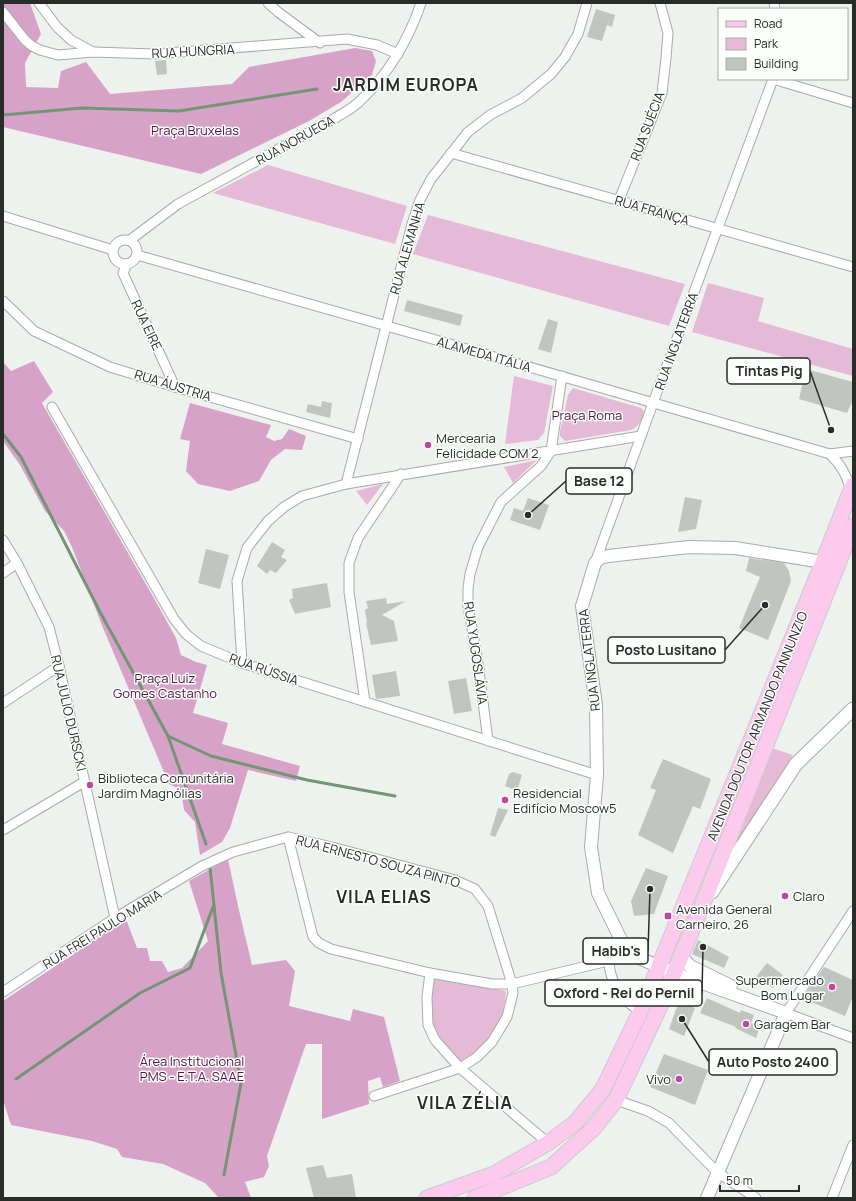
<svg xmlns="http://www.w3.org/2000/svg" width="856" height="1201" font-family="Manrope,sans-serif">
<rect width="100%" height="100%" fill="#eef2ee"/>
<g fill="#e4bad7">
<path d="M268 165 407 206 395 244 213 193Z"/>
<path d="M428 215 685 284 669 326 413 254Z"/>
<path d="M708 283 764 298 758 321 853 349V376L692 332Z"/>
<path d="M514 376 553 386 544 433 538 440 505 444Z"/>
<path d="M573 388 641 408 644 411C643 420 639 426 631 430L565 441 560 436V431L568 395Z"/>
<path d="M537 460 513 483 504 467Z"/>
<path d="M383 484 367 505 356 491Z"/>
<path d="M772 748 793 755 728 859Z"/>
<path d="M431 977 506 991C505 998 505 1006 503 1013 498 1033 480 1054 460 1061L444 1047 430 1024Z"/>
</g>
<g fill="#d6a2c7">
<path d="M3 3H30L41 34 25 63 26 87 58 88 61 71 86 62 110 94 232 84 249 67 355 48 372 51 376 61 372 75 341 102 309 121 201 174 3 127Z"/>
<path d="M34 361 53 392 42 403 155 600 176 638 181 655 196 662 207 665 193 713 228 723 222 744 300 766 296 781 248 770 230 828 222 842 200 855 195 822 184 810 181 790 169 784 103 628 72 547 64 531 45 511 20 465 3 441V362L11 371Z"/>
<path d="M190 403 271 425 266 437 274 441 282 439 289 429 306 436 302 450 285 449 271 460 259 481 230 491 198 484 186 471 190 441 180 439Z"/>
<path d="M228 859 238 906 252 965 286 960 295 971 289 1006 350 1021 353 1009 384 1017 400 1081 383 1087 380 1077 368 1081 369 1104 322 1119V1044H306L267 1156 269 1166 264 1177 245 1182 251 1198H219L205 1183 163 1164 122 1157 117 1149 92 1141 11 1125 3 1100V1001L126 919 137 948H147L150 961H162L168 972 182 968 208 941 189 881Z"/>
</g>
<g fill="none" stroke-linecap="round" stroke-linejoin="round">
<g stroke="#739475" stroke-width="3">
<path d="M3 115 82 108 179 111 317 89"/>
<path d="M3 434 21 457 100 612 168 736 206 844"/>
<path d="M168 736 211 756 307 780 395 796"/>
<path d="M210 867 221 973 241 1083 224 1175"/>
<path d="M16 1079 140 993 190 968 213 907"/>
</g>
</g>
<g fill="#c1c5c1">
<path d="M596 9 615 15 612 27 607 25 602 41 587 37Z"/>
<path d="M166 60 167 74 157 75 155 61Z"/>
<path d="M407 300 463 315 460 326 404 311Z"/>
<path d="M548 319 558 322 551 353 538 349Z"/>
<path d="M806 369 853 382V400L847 413 799 399Z"/>
<path d="M322 401 332 403 330 418 306 412 308 404 321 407Z"/>
<path d="M685 497 702 500 696 529 678 532Z"/>
<path d="M528 498 549 505 540 530 510 520 514 508 523 511Z"/>
<path d="M272 542 285 550 281 557 287 560 276 573 270 570 267 574 257 566Z"/>
<path d="M206 549 229 555 220 589 198 583Z"/>
<path d="M749 558 784 563 789 571 791 581 768 640 739 628 760 577 746 571Z"/>
<path d="M327 583 331 607 295 614 289 600 293 598 292 589Z"/>
<path d="M386 598 387 604 406 601 382 615 394 621 398 641 371 645 366 623H367L365 610 368 608 366 601Z"/>
<path d="M396 671 400 696 376 699 372 675Z"/>
<path d="M466 678 472 711 454 714 448 681Z"/>
<path d="M663 759 711 779 700 809 693 806 673 853 638 835 656 790 650 788Z"/>
<path d="M513 772 522 775 517 791 505 786 509 774Z"/>
<path d="M498 808 508 810 495 837 490 835Z"/>
<path d="M646 868 668 876 654 914 634 916 631 901Z"/>
<path d="M698 940 729 957 724 968 692 954Z"/>
<path d="M767 963 783 975 773 988 756 977Z"/>
<path d="M824 967 853 980V996L845 1016 809 1001 806 993Z"/>
<path d="M707 998 740 1013 741 1010 754 1015 751 1023 760 1026 756 1038 735 1028 736 1027 700 1013Z"/>
<path d="M679 1001 695 1008 684 1036 669 1029Z"/>
<path d="M664 1054 708 1070 695 1105 650 1087Z"/>
<path d="M323 1165 327 1178 352 1174 356 1198H314L306 1168Z"/>
</g>
<g fill="none" stroke-linecap="round" stroke-linejoin="round">
<g stroke="#a7aba7" stroke-width="11">
<g id="minor">
<path d="M39 3 57 27 71 40 93 52"/>
<path d="M268 3 278 12 320 43"/>
<path d="M774 3 775 9"/>
<path d="M3 12 25 40 32 46 40 50 58 55 93 52 155 54 347 39 377 45 398 54"/>
<path d="M773 79 853 103"/>
<path d="M451 153 853 267"/>
<path d="M619 200 662 93 666 58 668 33 660 3"/>
<path d="M3 216 113 250"/>
<circle cx="125" cy="252" r="12"/>
<path d="M130 240 178 204 337 117C345 112 353 108 360 101 388 75 409 39 421 3"/>
<path d="M137 255 436 340 830 454 853 451"/>
<path d="M127 264 123 273 175 387"/>
<path d="M3 301 34 331 110 367 175 387 358 439"/>
<path d="M52 407 174 619 186 634 201 646 242 663 597 775"/>
<path d="M830 454C842 466 846 475 851 490"/>
<path d="M346 484 412 224 420 200 431 179 468 132 490 115 522 98 551 74 565 57 578 34 587 3"/>
<path d="M3 540 17 563 49 627 59 666 115 918"/>
<path d="M595 563 653 403 773 79"/>
<path d="M3 573 17 563"/>
<path d="M242 663 237 581 247 548 268 521 284 507 302 496 346 484 641 436"/>
<path d="M365 702 349 592V563L358 538 401 474"/>
<path d="M3 703 59 666"/>
<path d="M488 741 478 663 468 606V588L470 574 478 547 501 502 541 466 551 451 562 376"/>
<path d="M3 830 84 782"/>
<path d="M288 837 313 937 319 943 331 949 430 973 492 984H512L608 961"/>
<path d="M853 911 786 1013 853 1038"/>
<path d="M621 942C618 946 613 949 611 954 605 964 615 990 623 998 628 1003 635 1007 640 1012"/>
<path d="M430 973 427 997 428 1025 435 1040 460 1068 548 1143"/>
<path d="M3 992 115 918 202 866 233 852 288 837 332 847 455 880 475 889 488 906 512 984 513 993 507 1017 492 1042 477 1057 460 1068 374 1096"/>
<path d="M616 1100 648 1111 669 1123 717 1172 756 1198"/>
<path d="M832 1198 853 1145"/>
</g>
</g>
<g stroke="#a7aba7" stroke-width="14">
<g id="tertiary">
<path d="M681 956 690 966 731 986"/>
<path d="M786 1013 674 973 630 954 625 948 598 893 591 847 597 775 596 705 582 606 595 563 600 558 608 556 689 547 735 548 823 562"/>
<path d="M707 1198 786 1013"/>
</g>
</g>
<g stroke="#a7aba7" stroke-width="15">
<path id="secondary" d="M712 892 796 764 853 709"/>
</g>
<g stroke="#ccc" stroke-width="17">
<g id="primary">
<path d="M427 1198 494 1174 548 1143 575 1123 603 1089 640 1012 654 979 823 562 853 485"/>
<path d="M475 1198 551 1167 594 1128 616 1100 662 1002 700 911 853 526"/>
</g>
</g>
<use href="#minor" stroke="#fff" stroke-width="9"/>
<use href="#tertiary" stroke="#fff" stroke-width="12"/>
<use href="#secondary" stroke="#fff" stroke-width="13"/>
<use href="#primary" stroke="#fbcaed" stroke-width="15"/>
</g>
<g fill="#ba47a0" stroke="#fcfffc" stroke-width="1.5">
<circle cx="428" cy="445" r="4"/>
<circle cx="90" cy="785" r="4"/>
<circle cx="505" cy="800" r="4"/>
<circle cx="785" cy="896" r="4"/>
<rect x="664" y="912" width="8" height="8" rx="2"/>
<circle cx="832" cy="987" r="4"/>
<circle cx="746" cy="1024" r="4"/>
<circle cx="679" cy="1079" r="4"/>
</g>
<g text-anchor="middle" stroke-width="3" stroke-linejoin="round" paint-order="stroke">
<g font-size="13" fill="#2a2c2a" stroke="#fcfffc">
<text transform="translate(193 51) rotate(-3)" y="5">RUA HUNGRIA</text>
<text transform="translate(647 126) rotate(-69)" y="5">RUA SUÉCIA</text>
<text transform="translate(295 140) rotate(-29)" y="5">RUA NORUEGA</text>
<text transform="translate(652 210) rotate(16)" y="5">RUA FRANÇA</text>
<text transform="translate(407 248) rotate(-74)" y="5">RUA ALEMANHA</text>
<text transform="translate(147 325) rotate(65)" y="5">RUA EIRE</text>
<text transform="translate(676 341) rotate(-70)" y="5">RUA INGLATERRA</text>
<text transform="translate(484 354) rotate(16)" y="5">ALAMEDA ITÁLIA</text>
<text transform="translate(173 385) rotate(17)" y="5">RUA ÁUSTRIA</text>
<text transform="translate(476 653) rotate(82)" y="5">RUA YUGOSLÁVIA</text>
<text transform="translate(589 660) rotate(-97)" y="5">RUA INGLATERRA</text>
<text transform="translate(264 669) rotate(19)" y="5">RUA RÚSSIA</text>
<text transform="translate(69 713) rotate(77)" y="5">RUA JULIO DURSCKI</text>
<text transform="translate(757 726) rotate(-68)" y="5">AVENIDA DOUTOR ARMANDO PANNUNZIO</text>
<text transform="translate(378 861) rotate(15)" y="5">RUA ERNESTO SOUZA PINTO</text>
<text transform="translate(102 929) rotate(-32)" y="5">RUA FREI PAULO MARIA</text>
</g>
<g font-size="13" fill="#511444" stroke="#fcfffc">
<text x="195" y="135">Praça Bruxelas</text>
<text x="587" y="420">Praça Roma</text>
<text x="165" y="683">Praça Luiz<tspan x="165" dy="15">Gomes Castanho</tspan></text>
<text x="192" y="1066">Área Institucional<tspan x="192" dy="15">PMS - E.T.A. SAAE</tspan></text>
</g>
<g font-size="13" fill="#2a2c2a" stroke="#fcfffc" text-anchor="start">
<text x="436" y="443">Mercearia<tspan x="436" dy="15">Felicidade COM 2</tspan></text>
<text x="98" y="783">Biblioteca Comunitária<tspan x="98" dy="15">Jardim Magnólias</tspan></text>
<text x="513" y="798">Residencial<tspan x="513" dy="15">Edifício Moscow5</tspan></text>
<text x="793" y="901">Claro</text>
<text x="676" y="914">Avenida General<tspan x="676" dy="15">Carneiro, 26</tspan></text>
<text x="824" y="985" text-anchor="end">Supermercado<tspan x="824" dy="15">Bom Lugar</tspan></text>
<text x="754" y="1029">Garagem Bar</text>
<text x="671" y="1084" text-anchor="end">Vivo</text>
</g>
<g font-size="17" font-weight="bold" letter-spacing="1" fill="#2a2c2a" stroke="#fcfffc">
<text x="406" y="91">JARDIM EUROPA</text>
<text x="384" y="903">VILA ELIAS</text>
<text x="465" y="1109">VILA ZÉLIA</text>
</g>
</g>
<path fill="none" stroke="#2a2c2a" stroke-width="1.5" d="M831 430L810 371M528 515L566 481M765 605L725 650M650 889L648 951M703 947L702 993M682 1019L709 1062"/>
<g fill="#2a2c2a" stroke="#fcfffc" stroke-width="1.5">
<circle cx="831" cy="430" r="4"/>
<circle cx="528" cy="515" r="4"/>
<circle cx="765" cy="605" r="4"/>
<circle cx="650" cy="889" r="4"/>
<circle cx="703" cy="947" r="4"/>
<circle cx="682" cy="1019" r="4"/>
</g>
<g fill="#fcfffc" stroke="#2a2c2a" stroke-width="1.5">
<rect x="727" y="358" width="83" height="26" rx="4"/>
<rect x="566" y="468" width="66" height="26" rx="4"/>
<rect x="608" y="637" width="117" height="26" rx="4"/>
<rect x="583" y="938" width="65" height="26" rx="4"/>
<rect x="545" y="980" width="157" height="26" rx="4"/>
<rect x="709" y="1049" width="128" height="26" rx="4"/>
</g>
<g font-size="14" text-anchor="middle" font-weight="bold" fill="#2a2c2a">
<text x="769" y="376">Tintas Pig</text>
<text x="599" y="486">Base 12</text>
<text x="666" y="655">Posto Lusitano</text>
<text x="616" y="956">Habib's</text>
<text x="624" y="998">Oxford - Rei do Pernil</text>
<text x="773" y="1067">Auto Posto 2400</text>
</g>
<rect width="856" height="1201" fill="none" stroke="#2a2c2a" stroke-width="8"/>
<rect x="718" y="8" width="130" height="72" fill="#fcfffc" stroke="#a8aba8"/>
<rect x="726" y="21" width="20" height="6" fill="#fbcaed" stroke="#a8aba8"/>
<text x="754" y="28" font-size="12" fill="#2a2c2a">Road</text>
<rect x="726" y="38" width="20" height="12" fill="#e4bad7" stroke="#a8aba8"/>
<text x="754" y="48" font-size="12" fill="#2a2c2a">Park</text>
<rect x="726" y="58" width="20" height="12" fill="#c1c5c1" stroke="#a8aba8"/>
<text x="754" y="68" font-size="12" fill="#2a2c2a">Building</text>
<path d="M720 1185v6h79v-6" fill="none" stroke="#2a2c2a" stroke-width="2"/>
<text x="726" y="1185" font-size="12" fill="#2a2c2a" stroke="#fcfffc" stroke-width="3" paint-order="stroke">50 m</text>
</svg>
